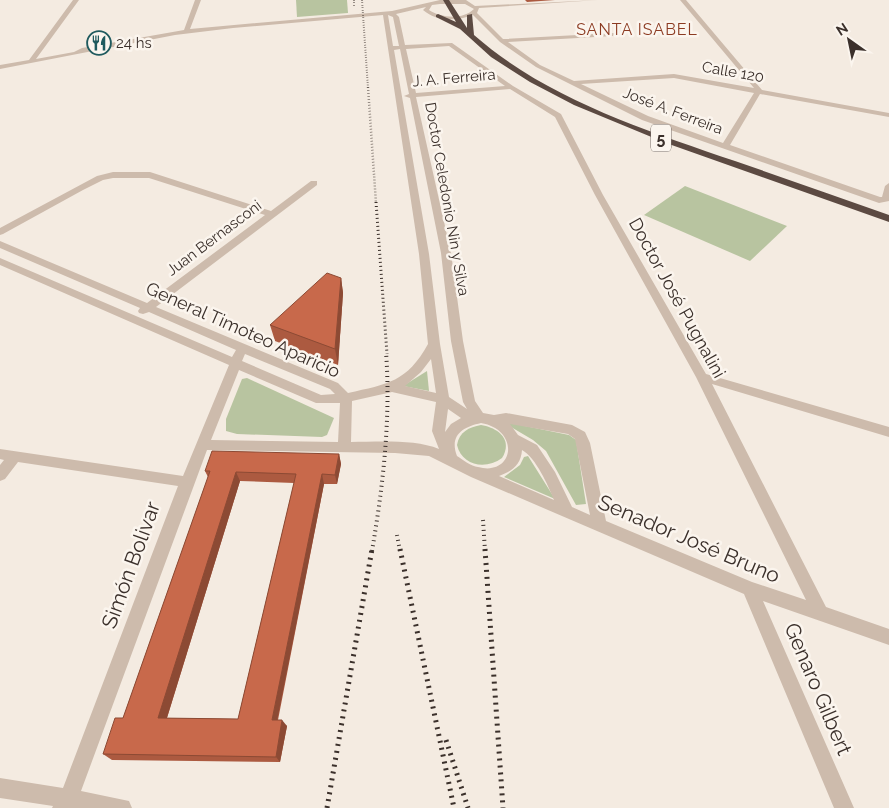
<svg xmlns="http://www.w3.org/2000/svg" width="889" height="808" font-family="Raleway,sans-serif">
<rect width="100%" height="100%" fill="#f4ebe1"/>
<g fill="#b8c4a0">
<path d="M296 0H347L348 13 297 17Z"/>
<path d="M685 186 787 226 750 261 644 215Z"/>
<path d="M427 371 429 391 403 386Z"/>
<path d="M247 378 334 418 327 435 322 437 237 434 226 431V419L242 379Z"/>
<path d="M506 422 569 435 576 440 586 504 576 505 546 451 533 440 504 423Z"/>
<path d="M481 425C499 428 513 440 502 458 486 470 462 466 457 445 459 432 469 427 481 425Z"/>
<path d="M528 456 555 499 504 477 520 465 524 457Z"/>
</g>
<g fill="none" stroke-linecap="round" stroke-linejoin="round">
<path fill="#cdbbac" fill-rule="evenodd" d="M73 0H79L36 59 74 52 82 48 184 30 195 0H201L190 29 392 11 440 0H466L475 6 598 0 479 8 477 13 503 39 615 33 613 36 508 42 540 65 574 81 674 74 754 88 680 0H686L762 90 889 113V117L760 94 730 145 880 197H882L885 186 889 183V201L879 203 642 120 536 67 500 42 473 15C457 21 437 22 423 10L426 7 396 14 399 17 405 45 452 43 513 86 561 114 603 195 706 374 889 427V437L712 384 826 607 889 629V645L763 601 854 808H834L744 594 471 477 429 456 395 453 207 450 81 791 129 801 132 808H52L53 806 0 798V778L63 788 178 486 18 462 5 479 0 481V465L4 460 0 459V449L183 476 229 365 0 265V258L232 357 236 350 149 312 143 314 139 313 138 311 140 308 0 248V241L147 303 265 215 149 178H113L103 180 83 190 3 234 0 235V228L97 176 113 172H150L271 211 311 181H317V185L156 307 338 383 348 393C388 384 407 382 428 344L419 254 383 15 233 28 175 35 0 69V65L29 60ZM440 4H465L474 9C463 20 441 18 429 10L432 5ZM388 15 393 17 399 46H393ZM449 46 505 86 416 93 406 49ZM400 49 409 94 404 96 410 98 441 253 451 341 463 402 467 409 449 397 440 344 429 254 394 50ZM674 78 754 93 723 143 648 116 581 84ZM510 89 555 117 595 195 696 377 806 600 752 582 606 521 590 443 585 432 572 425 506 413 494 415 483 413 475 401 463 341 451 253 416 97ZM245 354 330 389 335 394 321 395 242 361ZM431 359 436 393 405 386 421 372ZM239 370 316 403H340L338 442 211 440ZM392 392 436 402 432 431 439 449C415 439 377 442 351 442L352 401ZM448 409 461 418 451 424 445 432ZM481 423C521 430 514 477 478 467 471 466 463 460 457 456 449 435 463 427 481 423ZM510 424 568 434 575 439 590 515 572 507 555 472 537 445 518 435ZM522 450C536 458 548 485 554 500L499 476C512 471 521 465 522 450Z"/>
<path fill="#5c4a42" fill-rule="evenodd" d="M443 0H449L467 28V15L472 14 474 35C547 99 645 130 735 161 787 179 838 197 889 215V222L666 143 574 105 530 82 491 57 460 29 436 17V15L438 14 456 22Z"/>
<g stroke="#3b302b" stroke-width="2" stroke-dasharray="0.5 2" stroke-linecap="butt">
<path d="M354 0V7"/>
<path d="M362 0 368 88"/>
</g>
<path stroke="#3b302b" stroke-width="2.5" stroke-dasharray="0.5 2.5" stroke-linecap="butt" d="M368 87 376 203"/>
<path stroke="#3b302b" stroke-width="3" stroke-dasharray="1 3" stroke-linecap="butt" d="M376 202 387 354"/>
<g stroke="#3b302b" stroke-width="4" stroke-dasharray="1 4" stroke-linecap="butt">
<path d="M483 520 485 551"/>
<path d="M397 535 400 551"/>
<path d="M372 551C383 486 391 418 386 352"/>
</g>
<g stroke="#3b302b" stroke-width="5" stroke-dasharray="2 5" stroke-linecap="butt">
<path d="M400 549 454 808"/>
<path d="M485 549 503 808"/>
<path d="M446 740 468 808"/>
<path d="M327 808 372 549"/>
</g>
</g>
<g fill="#ac5a40" fill-rule="evenodd">
<path d="M525 0H555L527 2Z"/>
<path d="M341 278 343 293 338 365 275 341 270 325Z"/>
<path d="M339 454 341 464 337 484H324L278 720 287 726 280 762 112 760 103 754 123 718 208 477 205 471ZM240 481 294 483 238 719 167 718Z"/>
</g>
<g fill="#8c4a34">
<path d="M341 278 343 293 338 365 335 349Z"/>
<path d="M339 454 341 464 337 484 335 475Z"/>
<path d="M236 472 240 481 165 724 158 718Z"/>
<path d="M322 474 324 484 276 726 272 720Z"/>
<path d="M282 720 287 726 280 762 276 757Z"/>
</g>
<g fill="#c8694b" stroke="#8c4a34" fill-rule="evenodd">
<path d="M327 273 341 278 335 349 270 325Z"/>
<path d="M212 451 339 454 335 475 322 474 272 720H282L276 757 103 754 115 718H123L210 471H205ZM236 472 296 474 238 719 158 718Z"/>
</g>
<defs>
<g id="restaurant-ring" transform="scale(1.25)"><circle r="9.5" fill="#fbf5ee" stroke="#1f5a5e" stroke-width="1.5"/><path d="M-5-6h1v4h1v-4h1v4h1v-4h1v5L-1.5 .5V6h-2V.5L-5-1ZM5-6V6H3V1.5H1.5Q1.5-4 5-6Z" fill="#1f5a5e"/></g>
</defs>
<g fill-rule="evenodd">
<use href="#restaurant-ring" x="99" y="43"/>
</g>
<g text-anchor="middle" stroke-width="5" stroke-linejoin="round" paint-order="stroke">
<g font-size="15" fill="#3b302b" stroke="#fbf5ee" text-anchor="start">
<text x="116" y="48">24 hs</text>
</g>
<g font-size="15" fill="#3b302b" stroke="#fbf5ee">
<text transform="translate(733 72) rotate(10)" y="5">Calle 120</text>
<text transform="translate(454 78) rotate(-5)" y="5">J. A. Ferreira</text>
<text transform="translate(673 111) rotate(21)" y="5">José A. Ferreira</text>
<text transform="translate(447 199) rotate(80)" y="5">Doctor Celedonio Nin y Silva</text>
<text transform="translate(214 238) rotate(-37)" y="5">Juan Bernasconi</text>
</g>
<g font-size="16" letter-spacing="1" fill="#8c3b22" stroke="#fbf5ee">
<text x="637" y="35">SANTA ISABEL</text>
</g>
<rect fill="#fbf5ee" stroke="#756b66" stroke-width="1" x="651" y="124.5" width="20" height="27" rx="4"/>
<g font-size="16" font-weight="bold" fill="#3b302b">
<text x="661" y="144">5</text>
</g>
<g font-size="18" fill="#3b302b" stroke="#fbf5ee">
<text transform="translate(677 298) rotate(61)" y="6">Doctor José Pugnalini</text>
<text transform="translate(243 330) rotate(24)" y="6">General Timoteo Aparicio</text>
</g>
<g font-size="21" fill="#3b302b" stroke="#fbf5ee">
<text transform="translate(689 539) rotate(23)" y="7">Senador José Bruno</text>
<text transform="translate(131 565) rotate(-70)" y="7">Simón Bolivar</text>
<text transform="translate(818 689) rotate(67)" y="7">Genaro Gilbert</text>
</g>
</g>
<g transform="translate(849 40) rotate(327)" stroke="#fbf5ee" stroke-width="4" paint-order="stroke">
<path d="M0-4L9 19L0 12L-9 19Z" fill="#3b302b"/>
<text y="-8" font-size="14" font-weight="bold" text-anchor="middle" fill="#3b302b">N</text>
</g>
</svg>
